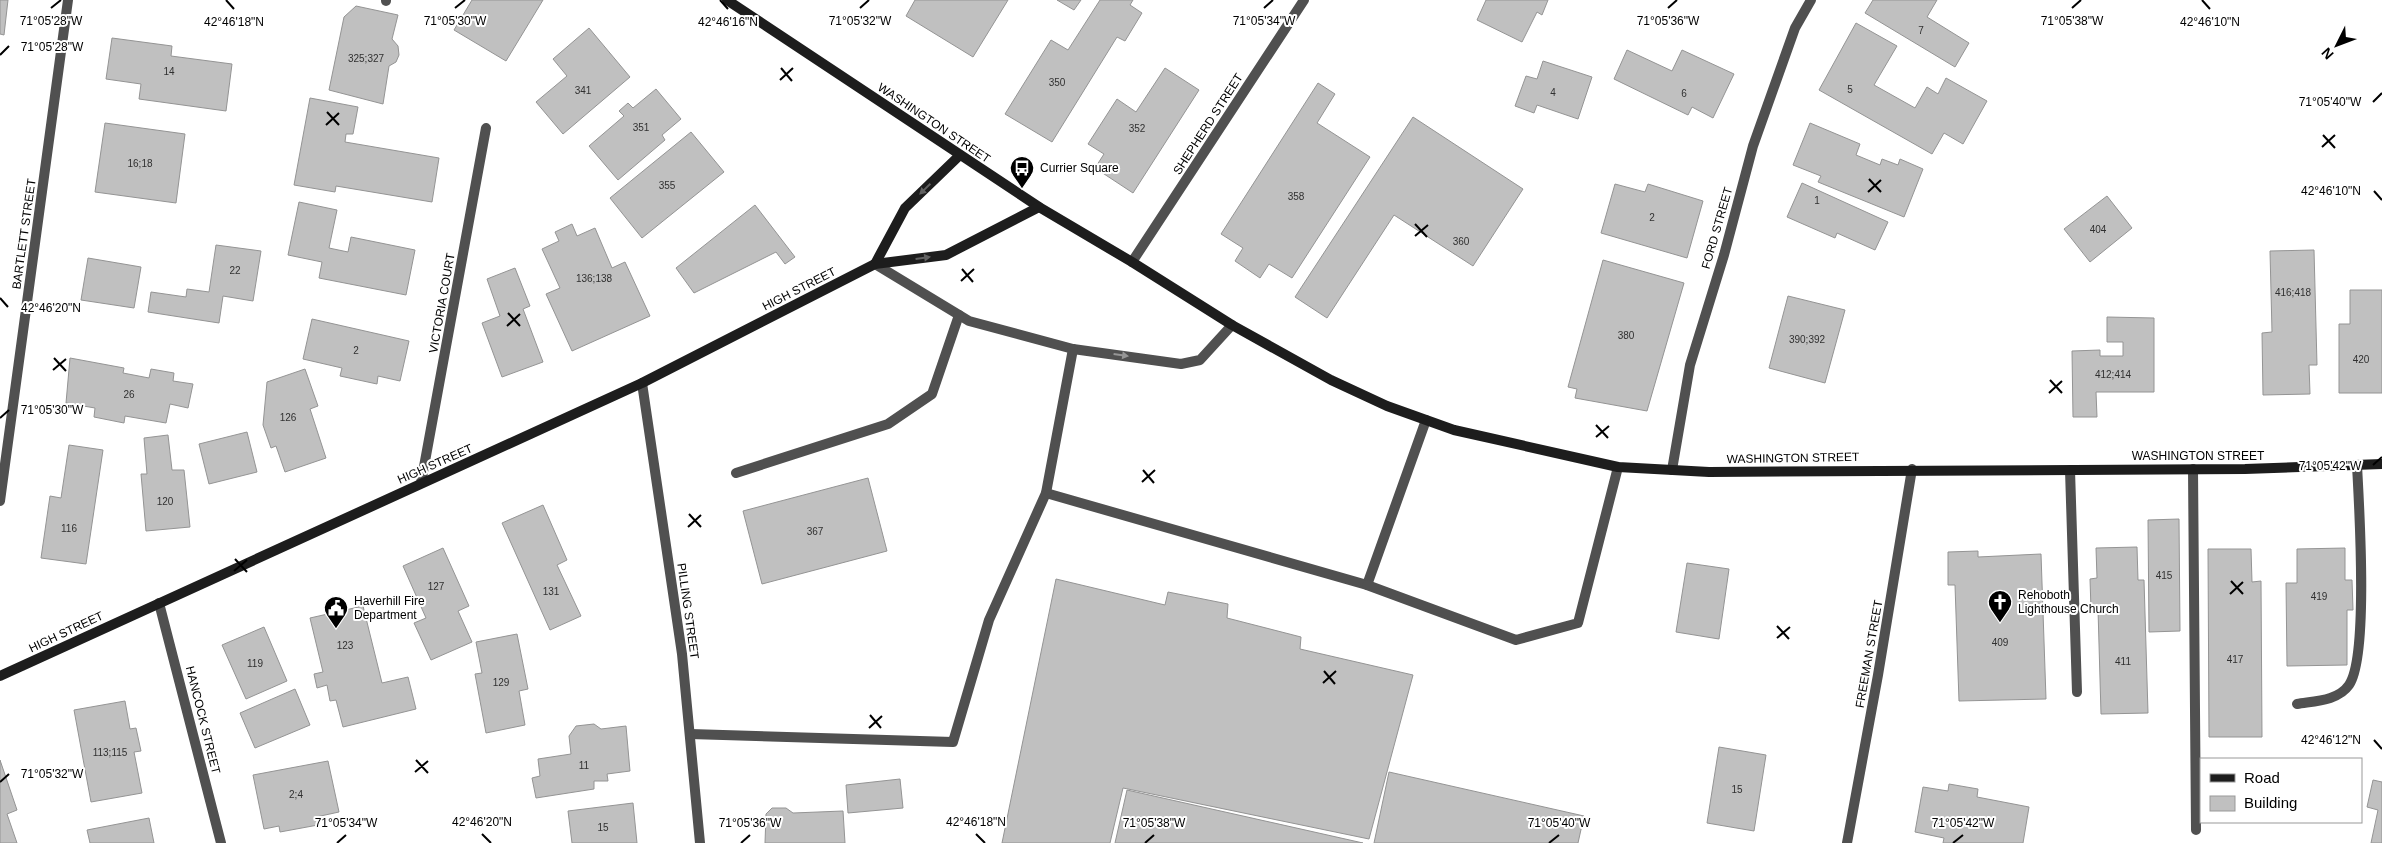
<svg xmlns="http://www.w3.org/2000/svg" width="2382" height="843" font-family="Arial,sans-serif">
<rect width="100%" height="100%" fill="#fff"/>
<g fill="#c0c0c0" stroke="#949494">
<path d="M0 0H8L4 35 0 34Z"/>
<path d="M472 0H543L506 61 454 30Z"/>
<path d="M915 0H1008L973 57 906 16Z"/>
<path d="M1057 0H1081L1074 10Z"/>
<path d="M1100 0H1133L1130 5 1142 13 1125 41 1117 37 1052 142 1005 114 1051 40 1068 50Z"/>
<path d="M1486 0H1548L1542 15 1537 12 1522 42 1477 20Z"/>
<path d="M1873 0H1937L1927 17 1969 43 1955 67 1865 13Z"/>
<path d="M356 6 398 15 392 39 398 46 399 55 396 62 389 66 383 104 329 90 344 17Z"/>
<path d="M1856 23 1897 46 1874 85 1915 108 1927 87 1938 94 1946 78 1987 101 1963 144 1944 133 1932 154 1819 90Z"/>
<path d="M589 28 630 77 563 134 536 102 567 76 553 59Z"/>
<path d="M112 38 172 46 171 56 232 64 226 111 139 99 141 84 106 79Z"/>
<path d="M1627 50 1672 71 1682 50 1734 74 1713 118 1692 107 1688 115 1614 79Z"/>
<path d="M1543 61 1592 77 1578 119 1537 105 1534 113 1515 106 1526 76 1537 79Z"/>
<path d="M1165 68 1199 90 1133 193 1095 168 1104 154 1088 144 1117 99 1136 112Z"/>
<path d="M1318 83 1335 94 1317 123 1370 157 1292 278 1269 264 1260 278 1235 261 1243 248 1221 234Z"/>
<path d="M656 89 681 119 662 135 665 140 618 180 589 146 624 116 619 111 628 103 633 108Z"/>
<path d="M310 98 358 107 353 134H346L345 142 439 158 432 202 336 186 335 192 294 185Z"/>
<path d="M1413 117 1523 189 1473 266 1394 215 1327 318 1295 297Z"/>
<path d="M105 123 185 134 176 203 95 192Z"/>
<path d="M1810 123 1860 144 1856 155 1880 165 1882 159 1898 165 1900 159 1923 169 1904 217 1818 182 1821 176 1793 165Z"/>
<path d="M691 132 724 172 642 238 610 198Z"/>
<path d="M1802 183 1888 222 1875 250 1837 233 1835 238 1787 217Z"/>
<path d="M1615 184 1645 192 1648 184 1703 201 1687 258 1601 233Z"/>
<path d="M2107 196 2132 228 2090 262 2064 229Z"/>
<path d="M299 202 337 210 329 248 348 252 351 237 415 250 406 295 319 278 322 262 288 255Z"/>
<path d="M755 205 795 257 785 264 776 252 694 293 676 268Z"/>
<path d="M572 224 577 236 595 228 612 268 625 262 650 316 572 351 546 294 560 288 542 249 559 241 555 232Z"/>
<path d="M216 245 261 251 253 301 223 296 219 323 148 312 151 292 186 297 187 289 209 292Z"/>
<path d="M2314 250 2317 365H2309L2310 394 2263 395 2262 333 2272 332 2270 251Z"/>
<path d="M88 258 141 267 134 308 81 300Z"/>
<path d="M1603 260 1684 283 1647 411 1575 398 1577 389 1568 387Z"/>
<path d="M515 268 530 306 523 309 543 362 502 377 482 323 500 316 487 279Z"/>
<path d="M2350 290H2382V393H2339V324H2350Z"/>
<path d="M1788 296 1845 310 1825 383 1769 368Z"/>
<path d="M2107 317 2154 318V392H2096L2097 417H2073L2072 351 2100 350V356H2123V342H2107Z"/>
<path d="M312 319 409 341 400 381 378 376 377 384 340 376 342 368 303 359Z"/>
<path d="M70 358 124 368 123 373 149 378 151 369 174 373 173 381 193 384 188 408 170 404 166 423 125 416 124 423 94 417 95 408 66 403Z"/>
<path d="M305 369 318 406 310 409 326 458 285 472 276 446 271 448 263 425 267 382Z"/>
<path d="M247 432 257 472 209 484 199 444Z"/>
<path d="M168 435 172 470H184L190 527 146 531 141 474H147L144 438Z"/>
<path d="M69 445 103 450 86 564 41 558 50 496 61 498Z"/>
<path d="M868 478 887 551 762 584 743 511Z"/>
<path d="M543 505 567 560 557 565 581 616 550 630 502 523Z"/>
<path d="M2179 519 2180 631 2149 632 2148 520Z"/>
<path d="M2137 547 2138 580H2144L2148 713 2101 714 2098 609H2091L2090 579 2097 578 2096 548Z"/>
<path d="M443 548 469 606 458 611 472 642 431 660 414 623 426 618 403 566Z"/>
<path d="M2345 548V580H2352L2353 610H2347V665L2287 666 2286 583H2297V549Z"/>
<path d="M2208 549H2251L2252 582 2261 581 2262 737H2209Z"/>
<path d="M1978 551V557L2041 554 2046 699 1959 701 1955 585H1948V552Z"/>
<path d="M1687 563 1729 569 1719 639 1676 632Z"/>
<path d="M1056 579 1165 605 1168 592 1228 604 1227 618 1301 637 1300 649 1413 675 1369 839 1123 788 1110 843H1002Z"/>
<path d="M363 606 382 683 408 677 416 709 343 727 336 700 330 701 327 685 317 688 314 674 323 672 310 618Z"/>
<path d="M264 627 287 681 246 699 222 645Z"/>
<path d="M517 634 528 689 519 691 525 725 486 733 475 674 482 673 476 642Z"/>
<path d="M295 689 310 725 255 748 240 713Z"/>
<path d="M125 701 130 729 136 728 141 751 134 752 142 793 91 802 74 710Z"/>
<path d="M594 724 601 729 626 726 630 771 607 774 608 781H594V789L536 798 532 778 540 776 538 759 571 754 569 736 576 726Z"/>
<path d="M1719 747 1766 755 1754 831 1707 823Z"/>
<path d="M0 760 17 810 7 814 17 843H0Z"/>
<path d="M328 761 339 812 316 817 318 825 280 832 279 826 264 829 253 775Z"/>
<path d="M1389 772 1584 816 1578 843H1374Z"/>
<path d="M900 779 903 808 848 813 846 785Z"/>
<path d="M2373 780 2382 782V843H2371L2378 810 2367 807Z"/>
<path d="M1949 784 1978 789 1977 797 2029 807 2023 843H1943L1944 838 1915 832 1923 787 1948 791Z"/>
<path d="M1127 790 1363 843H1115Z"/>
<path d="M633 803 637 843H572L568 811Z"/>
<path d="M772 808H786L793 813 843 811 845 843H765L766 814Z"/>
<path d="M149 818 154 843H90L87 830Z"/>
</g>
<g fill="none" stroke-linecap="round" stroke-linejoin="round">
<g stroke="#505050" stroke-width="10">
<path d="M386 1V0"/>
<path d="M875 264 969 321 1073 349 1181 364 1200 360 1232 325"/>
<path d="M2193 469 2196 830"/>
<path d="M2070 470 2077 692"/>
<path d="M736 473 888 424 932 394 959 315"/>
<path d="M1046 493 1367 585 1426 420"/>
<path d="M1367 585 1516 640 1578 623 1618 467"/>
<path d="M2297 704C2314 701 2338 701 2349 685 2369 656 2359 505 2357 465"/>
<path d="M690 734 953 742 989 620 1046 493 1073 349"/>
</g>
<g stroke="#505050" stroke-width="10">
<path d="M1132 262 1304 0"/>
<path d="M642 383 682 654 700 843"/>
<path d="M1672 470 1690 365 1724 255 1753 146 1795 28 1811 0"/>
<path d="M421 483 486 128"/>
<path d="M0 501 68 0"/>
<path d="M159 603 221 843"/>
<path d="M1847 843 1878 675 1912 469"/>
</g>
<g stroke="#1d1d1d" stroke-width="10">
<path d="M727 0 1039 207 1132 262 1232 325 1331 380 1387 406 1454 430 1618 467 1709 472 2245 469 2382 464"/>
<path d="M875 264 905 208 960 155"/>
<path d="M0 676 642 383 875 264 946 255 1039 207"/>
</g>
</g>
<defs><path id="oneway-solid" d="M-6-.8H1V-3.2L6.5 0L1 3.2V.8H-6Z" transform="scale(1.25)"/></defs>
<g fill="#616161">
<use href="#oneway-solid" transform="translate(925 189) rotate(136)"/>
<use href="#oneway-solid" transform="translate(923 258) rotate(-8)"/>
</g>
<use fill="#969696" href="#oneway-solid" transform="translate(1121 355) rotate(8)"/>
<path fill="none" stroke="#000" stroke-width="2" d="M226 0 234 9M720 0 728 9M2202 0 2210 9M51 8 61 0M455 8 465 0M860 8 869 0M1264 8 1273 0M1668 8 1677 0M2072 8 2081 0M0 55 9 46M781 68 792 81M780 80 793 68M2373 102 2382 93M327 112 339 125M326 125 339 113M2323 135 2335 148M2322 147 2335 135M1869 179 1881 192M2374 191 2382 200M1868 192 1881 180M1415 224 1427 237M1415 236 1428 225M962 269 973 282M961 281 974 269M0 298 8 307M508 313 520 326M507 326 520 314M54 358 66 371M53 370 66 359M2050 380 2062 393M2049 393 2062 381M0 418 9 410M1596 425 1608 438M1596 437 1609 426M2373 465 2382 457M1143 470 1154 483M1142 482 1155 470M689 514 701 527M688 527 701 515M235 559 247 572M234 571 247 560M2231 581 2243 594M2230 594 2243 582M1777 626 1789 639M1777 638 1790 627M1324 671 1335 684M1323 683 1336 671M870 715 881 728M869 728 882 716M2374 740 2382 749M416 760 428 773M415 772 428 761M0 782 9 774M482 834 491 843M976 834 985 843M337 843 346 835M741 843 750 835M1145 843 1154 835M1549 843 1559 835M1953 843 1963 835"/>
<defs>
<g id="bus-pin" transform="scale(1.25)"><path d="M0 17L-7.5 6A9.5 9.5 0 1 1 7.5 6Z" fill="#000" stroke="#fff"/><path d="M-5-6H5V4H4V6H2V4H-2V6H-4V4H-5ZM-3.5-4V0h7V-4ZM-3.5 1.2v1.5H-2V1.2ZM2 1.2v1.5H3.5V1.2Z" fill="#fff"/></g>
<g id="church-pin" transform="scale(1.25)"><path d="M0 17L-7.5 6A9.5 9.5 0 1 1 7.5 6Z" fill="#000" stroke="#fff"/><path d="M-1.2-6h2.4v3.5h3.3v2.4h-3.3V6h-2.4V-.1h-3.3v-2.4h3.3Z" fill="#fff"/></g>
<g id="civic-pin" transform="scale(1.25)"><path d="M0 17L-7.5 6A9.5 9.5 0 1 1 7.5 6Z" fill="#000" stroke="#fff"/><path d="M-.6-6.5H3V-4.5H.6V-3L4-1V1h2V6H-6V1h2V-1L-.6-3ZM-1.2 2.5V6h2.4V2.5Z" fill="#fff"/></g>
</defs>
<g fill-rule="evenodd">
<use href="#bus-pin" x="1022" y="168"/>
<use href="#church-pin" x="2000" y="602"/>
<use href="#civic-pin" x="336" y="608"/>
</g>
<g text-anchor="middle" stroke-width="4" stroke-linejoin="round" paint-order="stroke">
<g font-size="10" fill="#303030">
<text x="1921" y="34">7</text>
<text x="366" y="62">325;327</text>
<text x="169" y="75">14</text>
<text x="1057" y="86">350</text>
<text x="1850" y="93">5</text>
<text x="583" y="94">341</text>
<text x="1553" y="96">4</text>
<text x="1684" y="97">6</text>
<text x="641" y="131">351</text>
<text x="1137" y="132">352</text>
<text x="140" y="167">16;18</text>
<text x="667" y="189">355</text>
<text x="1296" y="200">358</text>
<text x="1817" y="204">1</text>
<text x="1652" y="221">2</text>
<text x="2098" y="233">404</text>
<text x="1461" y="245">360</text>
<text x="235" y="274">22</text>
<text x="594" y="282">136;138</text>
<text x="2293" y="296">416;418</text>
<text x="1626" y="339">380</text>
<text x="1807" y="343">390;392</text>
<text x="356" y="354">2</text>
<text x="2361" y="363">420</text>
<text x="2113" y="378">412;414</text>
<text x="129" y="398">26</text>
<text x="288" y="421">126</text>
<text x="165" y="505">120</text>
<text x="69" y="532">116</text>
<text x="815" y="535">367</text>
<text x="2164" y="579">415</text>
<text x="436" y="590">127</text>
<text x="551" y="595">131</text>
<text x="2319" y="600">419</text>
<text x="2000" y="646">409</text>
<text x="345" y="649">123</text>
<text x="2235" y="663">417</text>
<text x="2123" y="665">411</text>
<text x="255" y="667">119</text>
<text x="501" y="686">129</text>
<text x="110" y="756">113;115</text>
<text x="584" y="769">11</text>
<text x="1737" y="793">15</text>
<text x="296" y="798">2;4</text>
<text x="603" y="831">15</text>
</g>
<g font-size="12" fill="#000" stroke="#fff">
<text transform="translate(934 123) rotate(34)" y="4">WASHINGTON STREET</text>
<text transform="translate(1208 124) rotate(-57)" y="4">SHEPHERD STREET</text>
<text transform="translate(1717 228) rotate(-74)" y="4">FORD STREET</text>
<text transform="translate(24 234) rotate(-82)" y="4">BARTLETT STREET</text>
<text transform="translate(799 289) rotate(-27)" y="4">HIGH STREET</text>
<text transform="translate(442 303) rotate(-80)" y="4">VICTORIA COURT</text>
<text x="2198" y="460">WASHINGTON STREET</text>
<text transform="translate(1793 458) rotate(-1)" y="4">WASHINGTON STREET</text>
<text transform="translate(435 464) rotate(-24)" y="4">HIGH STREET</text>
<text transform="translate(688 611) rotate(82)" y="4">PILLING STREET</text>
<text transform="translate(66 632) rotate(-25)" y="4">HIGH STREET</text>
<text transform="translate(1869 654) rotate(-80)" y="4">FREEMAN STREET</text>
<text transform="translate(203 720) rotate(76)" y="4">HANCOCK STREET</text>
</g>
<g font-size="12" fill="#000" stroke="#fff" text-anchor="start">
<text x="1040" y="172">Currier Square</text>
<text x="2018" y="599">Rehoboth<tspan x="2018" dy="14">Lighthouse Church</tspan></text>
<text x="354" y="605">Haverhill Fire<tspan x="354" dy="14">Department</tspan></text>
</g>
</g>
<g font-size="12" text-anchor="middle" fill="#000" stroke="#fff" stroke-width="4" stroke-linejoin="round" paint-order="stroke">
<text x="51" y="25">71°05'28"W</text>
<text x="455" y="25">71°05'30"W</text>
<text x="860" y="25">71°05'32"W</text>
<text x="1264" y="25">71°05'34"W</text>
<text x="1668" y="25">71°05'36"W</text>
<text x="2072" y="25">71°05'38"W</text>
<text x="728" y="26">42°46'16"N</text>
<text x="2210" y="26">42°46'10"N</text>
<text x="234" y="26">42°46'18"N</text>
<text x="52" y="51">71°05'28"W</text>
<text x="2330" y="106">71°05'40"W</text>
<text x="2331" y="195">42°46'10"N</text>
<text x="51" y="312">42°46'20"N</text>
<text x="52" y="414">71°05'30"W</text>
<text x="2330" y="470">71°05'42"W</text>
<text x="2331" y="744">42°46'12"N</text>
<text x="52" y="778">71°05'32"W</text>
<text x="482" y="826">42°46'20"N</text>
<text x="976" y="826">42°46'18"N</text>
<text x="346" y="827">71°05'34"W</text>
<text x="750" y="827">71°05'36"W</text>
<text x="1154" y="827">71°05'38"W</text>
<text x="1559" y="827">71°05'40"W</text>
<text x="1963" y="827">71°05'42"W</text>
</g>
<rect x="2200" y="758" width="162" height="65" fill="#ffffff" stroke="#999999"/>
<rect x="2210" y="774" width="25" height="8" fill="#1d1d1d" stroke="#999999"/>
<text x="2244" y="783" font-size="15" fill="#000000">Road</text>
<rect x="2210" y="796" width="25" height="15" fill="#c0c0c0" stroke="#999999"/>
<text x="2244" y="808" font-size="15" fill="#000000">Building</text>
<g transform="translate(2337 45) rotate(228)" stroke="#ffffff" stroke-width="4" paint-order="stroke">
<path d="M0-4L9 19L0 12L-9 19Z" fill="#000000"/>
<text y="-8" font-size="14" font-weight="bold" text-anchor="middle" fill="#000000">N</text>
</g>
</svg>
